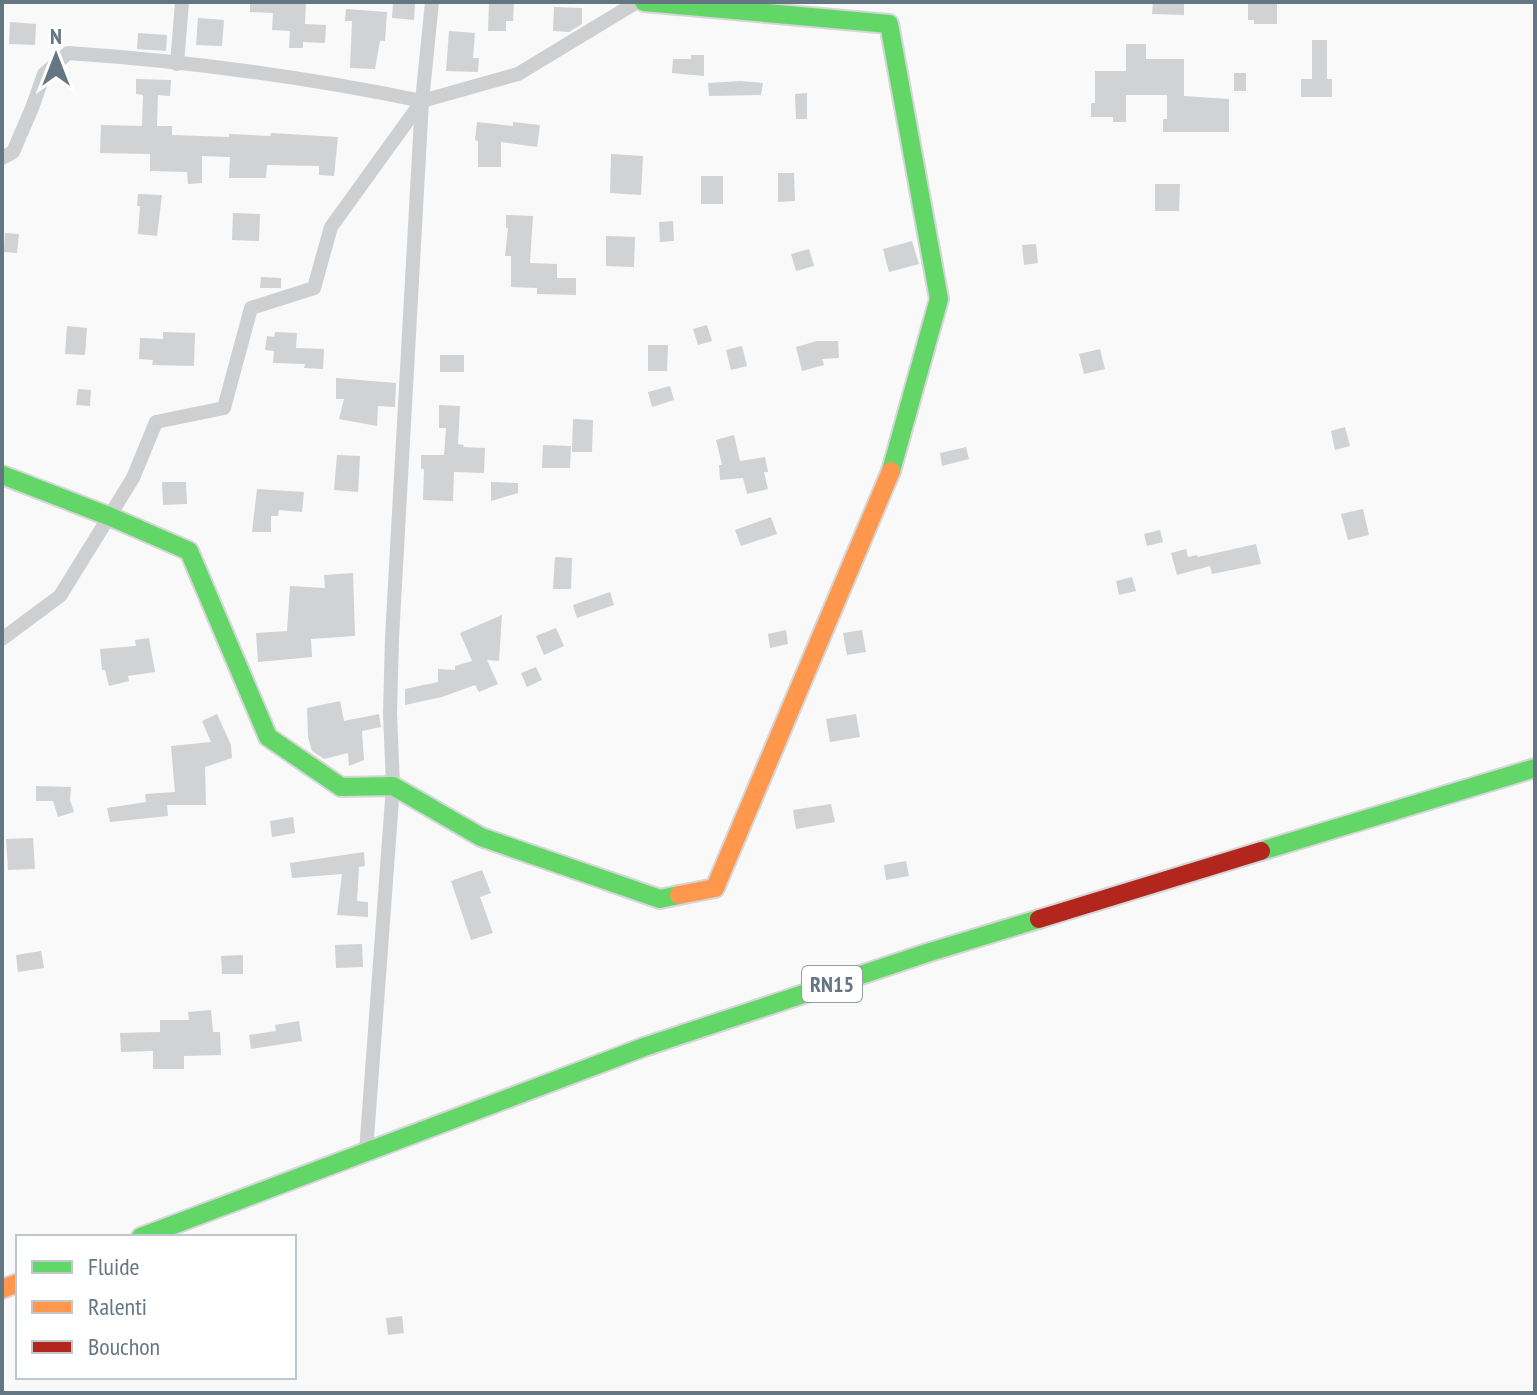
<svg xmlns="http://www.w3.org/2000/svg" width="1537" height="1395" font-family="'PT Sans Narrow',sans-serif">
<rect width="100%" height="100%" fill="#f9f9f9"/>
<g fill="#d0d2d3">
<path d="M250 2H306L305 24 326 25 325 43 303 42V48H289L290 31 272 30 273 13 250 12Z"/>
<path d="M393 2H415L414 20 392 18Z"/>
<path d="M489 2H514L513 21H506V31H488Z"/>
<path d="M1153 2H1184V15L1152 14Z"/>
<path d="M1248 2H1277V24H1254V20H1248Z"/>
<path d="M554 7 582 8V24L569 32 553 31Z"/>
<path d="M346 9 387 12 385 41H380L375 69 350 68 352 21H345Z"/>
<path d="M198 18 224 20 222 46 196 45Z"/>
<path d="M10 22 36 24 35 45 9 44Z"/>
<path d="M449 31 475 33 473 58H479L478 72 446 71Z"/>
<path d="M138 33 167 35 166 51 137 49Z"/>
<path d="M1312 40H1327V79H1332V97H1301V79H1312Z"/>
<path d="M1126 44H1146V59H1184V96L1229 99V132H1163V119H1167V95H1126V122H1113V117H1091V103H1095V71H1126Z"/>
<path d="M691 55H704V76L672 73 673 59H691Z"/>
<rect x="1234" y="73" width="12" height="18"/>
<path d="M136 79 171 80 170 96 158 95 157 126H172V135L229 137V134L270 136 271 133 338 137 334 176 319 175V166L267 165 266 178H229L230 157 202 156V183L188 184 187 172 150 171V154L100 153 101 125 142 126 143 95 136 94Z"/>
<path d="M741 81 763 83 761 95 709 96 708 83Z"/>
<path d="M807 93V119H796L795 94Z"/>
<path d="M477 122 513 126V122L540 125 537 147 501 142V167H478V141L475 140Z"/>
<path d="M611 154 643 156 641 195 610 193Z"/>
<path d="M778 173H794L795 201 778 202Z"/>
<rect x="701" y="176" width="22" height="28"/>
<path d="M1155 184H1180L1179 211H1155Z"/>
<path d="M138 194 162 195 157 236 138 234 140 206H137Z"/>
<path d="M233 213 260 214 259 241 232 240Z"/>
<path d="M506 215 533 216 530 263 557 264V278H576V295L537 294V288L511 287V256H505L508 228H506Z"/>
<path d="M673 221 674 241 660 242 659 222Z"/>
<path d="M5 233 19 234 17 253 4 252Z"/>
<path d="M606 236 635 237 634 267 606 266Z"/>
<path d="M912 241 919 264 889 272 883 249Z"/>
<path d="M1036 244 1038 263 1024 265 1022 245Z"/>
<path d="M809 249 814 266 796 271 791 254Z"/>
<path d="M261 277 281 278V288H260Z"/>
<path d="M707 325 712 341 698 345 693 329Z"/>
<path d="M67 326 87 328 85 355 65 354Z"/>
<path d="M163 332 195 333 194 366 152 365 153 360 139 359 140 338 163 339Z"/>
<path d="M275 332 297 333 296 348 324 349 323 369 304 368 305 364 273 363 274 351 265 350 267 336 274 337Z"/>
<path d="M817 341H838L839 358 822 359 824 365 802 371 796 347Z"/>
<path d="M648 345H668L667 371H648Z"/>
<path d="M742 346 747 366 731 370 726 350Z"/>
<path d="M1100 349 1105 369 1084 374 1079 354Z"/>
<rect x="440" y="355" width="24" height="17"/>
<path d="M336 378 396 383 395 407 378 406 377 426 339 419 344 399H336Z"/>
<path d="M670 386 674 400 652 407 648 392Z"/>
<path d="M78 389 91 390 90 406 76 405Z"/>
<path d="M439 405 460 406 458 444 464 445 463 447 485 448 484 473 454 472 453 501 423 500 424 469H421V455H444L446 428H439Z"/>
<path d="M573 419 593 420 592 452H572Z"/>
<path d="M1345 427 1350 446 1335 450 1331 431Z"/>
<path d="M734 435 740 461 765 457 768 472H764L768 489 747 494 743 478 720 480 719 465H722L716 440Z"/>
<path d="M543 445 571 446 570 468H542Z"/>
<path d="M966 447 969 459 942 466 940 453Z"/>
<path d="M337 455 360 456 358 492 334 490Z"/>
<path d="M162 482H186L187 504 163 505Z"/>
<path d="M491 482 518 483V493L491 501Z"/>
<path d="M257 489 304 492 302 512 279 510 278 516H271V532H252Z"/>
<path d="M1363 509 1369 535 1348 540 1341 514Z"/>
<path d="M771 517 777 534 741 546 735 530Z"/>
<path d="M1160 530 1163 542 1147 546 1144 534Z"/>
<path d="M1256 544 1261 564 1212 574 1210 566 1177 575 1171 553 1186 549 1188 557 1197 555 1198 557Z"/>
<path d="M555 557 572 558 571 589H553Z"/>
<path d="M353 573 355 636 311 639 312 657 258 662 256 633 287 631 290 586 325 588 324 575Z"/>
<path d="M1132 577 1136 591 1119 595 1116 581Z"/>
<path d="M610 592 614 605 577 618 573 605Z"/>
<path d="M502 615 499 661 487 660 498 684 479 692 475 685 442 697 405 705V689L438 682V669L455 670V666L472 661 460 633Z"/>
<path d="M556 628 564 646 544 655 536 636Z"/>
<path d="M786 630 788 644 770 648 768 634Z"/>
<path d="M862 630 866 652 847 655 843 633Z"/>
<path d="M149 638 155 672 128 676 129 681 109 686 105 670H102L100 649 136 646 135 640Z"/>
<path d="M536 667 542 680 527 687 521 673Z"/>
<path d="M340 701 344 721 379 714 380 721 381 727 362 731 364 760 349 766 348 753 324 759 312 751 308 737 307 708Z"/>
<path d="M217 714 231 745 232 758 205 767 206 805H167L168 816 110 822 107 808 146 802 145 794 175 792 171 746 211 742 202 721Z"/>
<path d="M856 714 860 737 830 742 826 719Z"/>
<path d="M36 786 71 787 70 800 74 812 58 817 53 801H36Z"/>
<path d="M831 804 835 822 796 829 793 810Z"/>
<path d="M293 817 295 833 272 837 270 821Z"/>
<path d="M33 838 35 869 8 870 6 839Z"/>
<path d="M364 852 365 866 359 867 357 901 368 902V917L337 915 342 874 292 878 290 863Z"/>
<path d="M906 861 909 876 886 880 884 865Z"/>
<path d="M482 870 491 893 480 897 493 933 471 940 451 881Z"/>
<path d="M362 944 363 967 336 968 335 945Z"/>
<path d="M41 951 44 968 18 972 16 955Z"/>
<path d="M243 955V974H222L221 956Z"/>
<path d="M211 1010 213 1032H220L221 1055 184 1056V1069H153V1051L121 1052 120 1033 160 1032V1020H189L188 1012Z"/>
<path d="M299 1021 302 1041 251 1049 249 1035 276 1031 275 1025Z"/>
<path d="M402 1316 404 1333 388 1335 386 1318Z"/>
</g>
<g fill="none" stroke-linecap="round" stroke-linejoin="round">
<g stroke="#d5d6d7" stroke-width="22">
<g id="fast">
<path d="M644 2 889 24 939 299 891 471"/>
<path d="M2 475 111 517 189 551 268 737 341 787 393 786 481 837 660 899 679 895"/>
<path d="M1261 851 1535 768"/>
<path d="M141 1237 644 1047 930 952 1039 919"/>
</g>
</g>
<g stroke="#d5d6d7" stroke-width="22">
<g id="slow">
<path d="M679 895 715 888 891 471"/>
<path d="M2 1289 18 1283"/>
</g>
</g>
<g stroke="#d5d6d7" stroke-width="22">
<path id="jam" d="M1039 919 1261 851"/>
</g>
<g stroke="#cecfd0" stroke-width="14">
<path d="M177 64 182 2"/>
<path d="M2 158 13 152 32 108 44 74 68 53C187 61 306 77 422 101"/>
<path d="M2 639 60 596 133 478 156 422 224 408 251 308 314 288 331 227 422 101 518 74 637 2"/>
<path d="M366 1152 393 786 390 713 392 638 422 101 432 2"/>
</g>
<use href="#fast" stroke="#63d668" stroke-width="18"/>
<use href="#slow" stroke="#ff974d" stroke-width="18"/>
<use href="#jam" stroke="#b3261e" stroke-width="18"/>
</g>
<g text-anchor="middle" stroke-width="8" stroke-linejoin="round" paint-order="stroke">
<rect fill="#fff" stroke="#939fa8" stroke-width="2" x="802" y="966" width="60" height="36" rx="6"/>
<g font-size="22" font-weight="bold" fill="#657683">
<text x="832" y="992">RN15</text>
</g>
</g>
<rect width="1537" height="1395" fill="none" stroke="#657683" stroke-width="8"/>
<rect x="16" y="1235" width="280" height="144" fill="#ffffff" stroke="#c1c8cd" stroke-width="2"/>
<rect x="32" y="1261" width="40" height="12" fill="#63d668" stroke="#c1c8cd" stroke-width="2"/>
<text x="88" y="1275" font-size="24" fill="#657683">Fluide</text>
<rect x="32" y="1301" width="40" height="12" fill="#ff974d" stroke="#c1c8cd" stroke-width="2"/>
<text x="88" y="1315" font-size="24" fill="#657683">Ralenti</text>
<rect x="32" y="1341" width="40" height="12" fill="#b3261e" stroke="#c1c8cd" stroke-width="2"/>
<text x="88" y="1355" font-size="24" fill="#657683">Bouchon</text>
<g transform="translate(56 56)" stroke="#ffffff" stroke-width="6" paint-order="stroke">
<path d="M0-6L14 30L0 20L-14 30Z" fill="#657683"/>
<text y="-12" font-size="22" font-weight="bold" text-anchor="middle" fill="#657683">N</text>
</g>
</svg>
